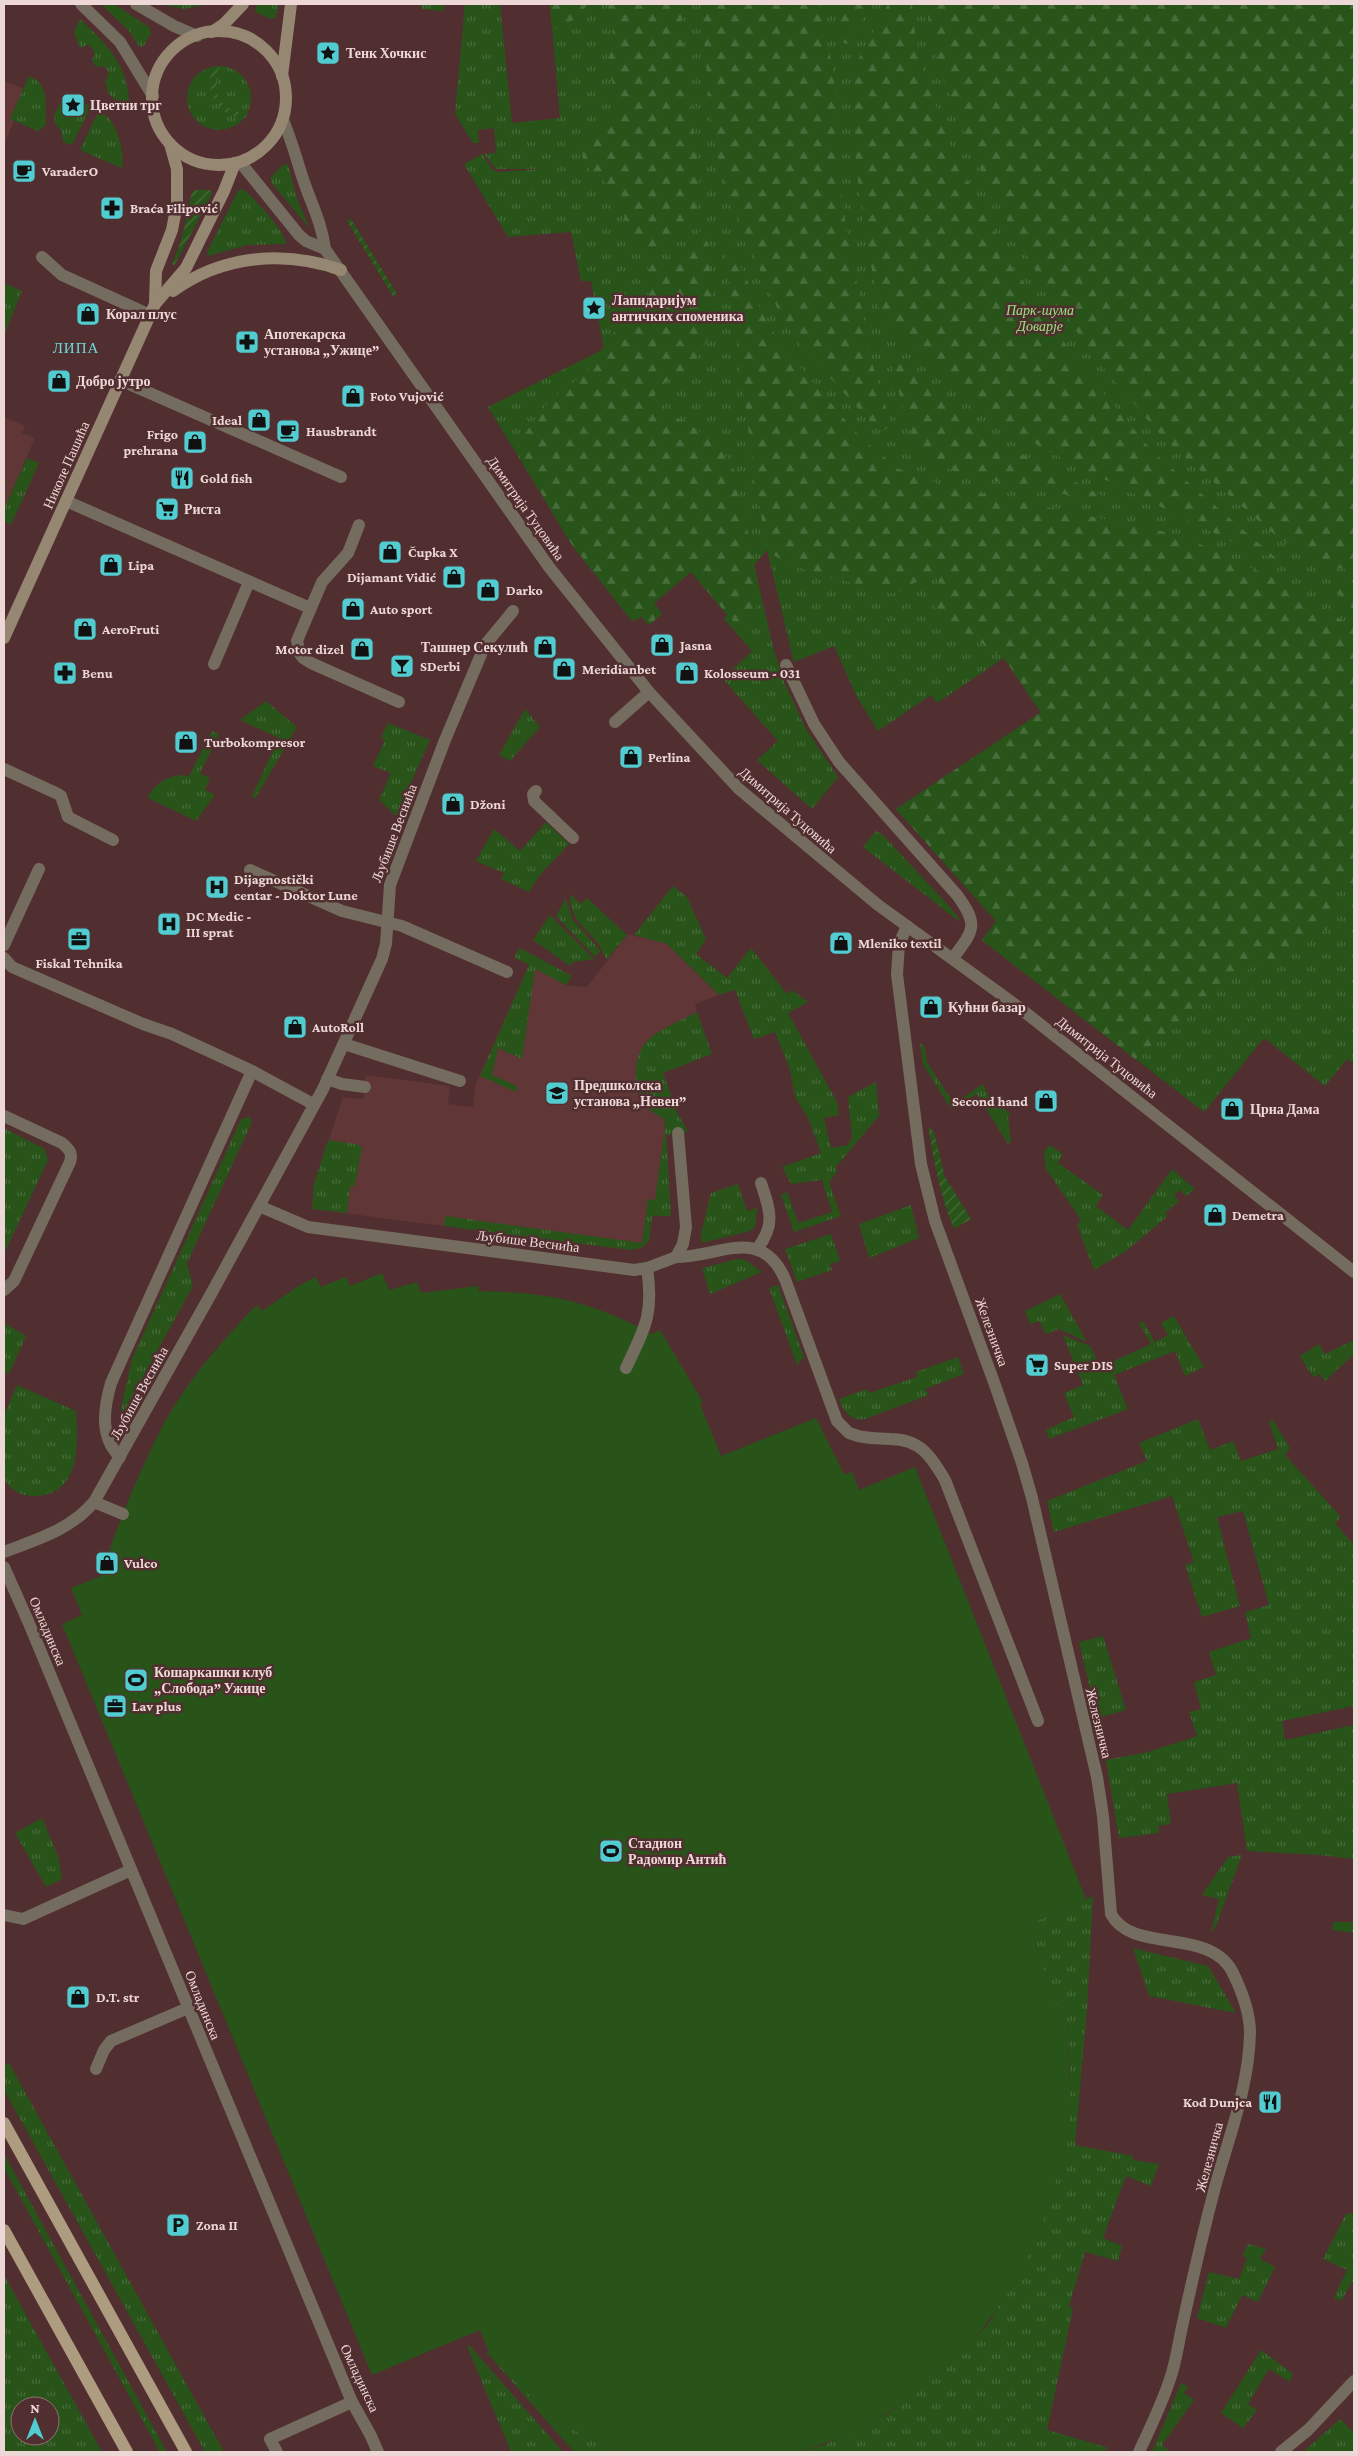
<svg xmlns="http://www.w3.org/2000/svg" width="1358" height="2456" font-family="'Crimson Pro',serif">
<defs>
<pattern id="grass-tufts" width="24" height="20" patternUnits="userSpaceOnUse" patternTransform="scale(1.25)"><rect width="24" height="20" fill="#28541a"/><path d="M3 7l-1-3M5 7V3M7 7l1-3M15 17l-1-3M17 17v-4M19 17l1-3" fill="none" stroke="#486c3b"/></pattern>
<pattern id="forest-firs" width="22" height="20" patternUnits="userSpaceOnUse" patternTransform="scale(1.25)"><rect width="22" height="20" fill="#28541a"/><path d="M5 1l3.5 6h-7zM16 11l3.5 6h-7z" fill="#486c3b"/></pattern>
<pattern id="garden-furrows" width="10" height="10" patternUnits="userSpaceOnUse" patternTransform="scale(1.25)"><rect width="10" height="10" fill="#28541a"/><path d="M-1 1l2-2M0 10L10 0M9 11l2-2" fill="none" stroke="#486c3b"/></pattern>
</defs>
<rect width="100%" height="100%" fill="#512e2f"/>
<g fill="#603637">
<path d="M4 81 24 89 11 119 14 121 4 145Z"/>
<path d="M4 417 25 426 22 433 35 438 4 509Z"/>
<path d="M628 934 667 944 719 995 695 1004 697 1012 656 1034 636 1069 637 1084 641 1100 649 1110 664 1119 666 1134 671 1216H652L649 1241 641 1248 631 1250 312 1209 314 1184 343 1097 363 1099 366 1075 450 1086 448 1104 473 1107 475 1086 529 965 566 985 587 987Z"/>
</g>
<g fill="url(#grass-tufts)" fill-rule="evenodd">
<path d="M101 4H114L149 27 151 33 143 47 139 46 129 31Z"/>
<path d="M159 4H210L184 9Z"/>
<path d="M257 4H279L276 17 271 19 255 12Z"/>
<path d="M422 4H444V11L421 9Z"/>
<path d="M465 4H500L512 123 560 118 550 4H1354V1064L1347 1059 1325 1086 1264 1038 1204 1112 982 940 996 921 896 809 1041 713 1004 658 937 703 931 695 878 731 857 697 834 646 794 662 767 550 754 565 774 651 785 684 806 729 838 777 812 809 757 760 778 741 723 679 752 651 724 619 727 615 691 572 654 603 662 614 649 625 642 617 632 621 572 545 488 407 604 349 591 281H581L571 232 508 237 464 164 482 154 492 169 498 172 544 169H496L484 154 496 153 494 128 478 130 479 143H473L455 114Z"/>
<path d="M80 19C99 37 120 56 126 82 129 93 129 103 130 114L108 93 105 80 108 77V70L102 66 96 67 92 60 94 56V50L88 45 80 48 74 32Z"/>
<circle cx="219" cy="98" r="32"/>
<path d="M29 76C50 84 45 106 46 125L38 131 10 119Z"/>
<path d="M65 94 91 106 72 145 63 142 61 130 55 124 54 115Z"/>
<path d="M98 112C116 114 125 153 122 168L82 151 81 148Z"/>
<path d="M284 164 288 165 297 199 310 229 271 182V177Z"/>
<path d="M243 189C253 197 286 232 286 244L247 245 208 256 207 252 238 191Z"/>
<path d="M4 283 22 291 4 335Z"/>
<path d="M27 458 39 463 11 525 4 521V509Z"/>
<path d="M266 701 297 727 255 799 252 796 279 738 240 720Z"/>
<path d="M525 709 540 727 510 761 499 755Z"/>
<path d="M388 723 430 740 396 816 379 800 391 773 373 766 385 740 381 738Z"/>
<path d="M212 731 219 734 200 773 210 778 205 790 215 795 196 821 148 798C153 783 174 772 189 776Z"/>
<path d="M546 822 569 844 539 876 529 892 501 879 504 873 476 861 494 829 520 851Z"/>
<path d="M876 831 883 835 948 905 958 917 960 922 863 847Z"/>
<path d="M673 886 687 897 706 939 696 954 727 978 751 948 787 994 792 990 808 1002 788 1013 837 1102 839 1115 824 1118 831 1148 848 1145 852 1137 848 1097 876 1082 879 1116 835 1168 838 1171 829 1182 841 1216 794 1232 781 1195 787 1192 798 1223 832 1212 822 1180 791 1184 782 1167 821 1153 808 1118 795 1097 790 1069 775 1032 754 1039 735 990 719 995 667 944 634 935Z"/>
<path d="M570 894 581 904 587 898 627 935 607 959C602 954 602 948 597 942 582 924 570 920 570 894Z"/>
<path d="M566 898 572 919 599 949 600 952 595 957 556 916Z"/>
<path d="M550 915 594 959 573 962 570 966 533 940Z"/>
<path d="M520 948 572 976 566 985 535 969 522 1059 498 1048 492 1075 517 1086 516 1092 480 1076 529 965 514 957Z"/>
<path d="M697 1012 712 1054 663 1073 677 1112 688 1132 666 1135 671 1216H652L649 1241 641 1248 631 1250 444 1226 445 1216 642 1243 648 1199 655 1200 665 1127 664 1119C656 1114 646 1109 641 1100 633 1084 634 1054 647 1041 660 1028 681 1021 697 1012Z"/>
<path d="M920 1043 925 1047 927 1062 954 1104 983 1084 990 1099 1011 1114 1008 1117 1011 1141 1008 1144 977 1094 951 1109 923 1064Z"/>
<path d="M250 1117 252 1122 187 1263 193 1286 124 1411H122L121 1408 132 1359 241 1119Z"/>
<path d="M4 1128 45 1149 48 1160 4 1254Z"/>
<path d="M328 1140 356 1144 362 1147 355 1186H350L347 1213 312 1209 314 1184Z"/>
<path d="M1050 1145 1063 1154 1058 1163 1103 1195 1096 1206 1128 1230 1172 1169 1195 1189 1186 1196 1180 1190 1174 1195 1179 1201 1165 1213 1168 1216 1126 1251 1094 1270 1077 1225 1081 1220 1046 1169 1044 1151Z"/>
<path d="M738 1184 747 1211 757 1208 755 1227 750 1231 702 1243 701 1234 711 1193Z"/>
<path d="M911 1205 919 1238 869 1258 859 1224Z"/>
<path d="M831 1234 840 1261 830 1264 832 1270 797 1282 785 1249Z"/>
<path d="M737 1259 746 1260 762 1272 710 1294 702 1268Z"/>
<path d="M778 1285 804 1357 797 1365 769 1288Z"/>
<path d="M1060 1294 1087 1342 1059 1329 1046 1334 1039 1321 1030 1324 1025 1311Z"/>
<path d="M1174 1316 1204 1367 1185 1376 1175 1351 1114 1375 1128 1409 1049 1439 1046 1430 1074 1417 1064 1393 1083 1385 1063 1335 1090 1346 1101 1367 1151 1344 1139 1323 1143 1321 1155 1342 1168 1335 1161 1323Z"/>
<path d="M4 1323 26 1336 9 1374 4 1372Z"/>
<path d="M1354 1340V1354L1325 1381 1319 1374 1313 1377 1300 1356 1319 1344 1325 1354Z"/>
<path d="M958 1357 964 1374 925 1389 929 1395 865 1419C850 1421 844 1412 839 1399L867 1389 869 1393 917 1377 916 1372Z"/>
<path d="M17 1385 76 1411C78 1444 81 1496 33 1496 20 1496 10 1489 4 1479V1415Z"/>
<path d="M1198 1419 1210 1450 1233 1441 1241 1461 1278 1449 1269 1422 1273 1420 1290 1448 1285 1455 1341 1517 1335 1523 1354 1545V1706L1282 1721 1285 1740 1353 1725 1354 1859 1319 1855 1247 1851 1237 1783 1167 1794 1171 1824 1158 1826 1159 1833 1119 1838 1106 1760 1148 1752 1197 1736 1189 1712 1201 1709 1194 1682 1216 1675 1209 1652 1251 1638 1245 1612 1269 1605 1243 1511 1217 1517 1240 1606 1202 1617 1185 1565 1194 1562 1172 1496 1054 1532 1047 1501 1147 1461 1139 1443Z"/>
<path d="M1103 1636 1126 1710 1097 1718 1079 1642Z"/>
<path d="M42 1818 58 1856 62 1879 46 1887 15 1833Z"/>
<path d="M1242 1855 1216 1926 1211 1933 1219 1899 1202 1895 1228 1857Z"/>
<path d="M1093 1896 1087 2009 1075 2145 1133 2156V2160L1159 2164 1151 2186 1126 2176 1103 2238 1122 2246 1118 2261 1085 2252 1069 2306 1073 2308 1047 2430 1109 2448 1099 2452H798L824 2445 889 2413 939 2375 989 2323 1005 2296 1068 2133 1070 2071 1066 2003 1055 2005 1029 1924Z"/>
<path d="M1333 1922H1354V1933L1332 1930Z"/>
<path d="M1133 1948 1208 1966 1236 2013 1149 1996Z"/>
<path d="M9 2063 224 2452H205L4 2090V2066Z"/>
<path d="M4 2154 167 2452H159L155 2443 4 2168Z"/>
<path d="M1354 2213V2279L1341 2301 1334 2298 1347 2270 1323 2259 1346 2214Z"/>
<path d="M1248 2244 1266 2249 1260 2259 1275 2267 1258 2302 1242 2295 1226 2328 1197 2318 1209 2272 1239 2279 1247 2258 1242 2256Z"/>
<path d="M4 2275 102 2452H4ZM20 2406H50V2436H20Z"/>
<path d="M467 2346H470L563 2452H511Z"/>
<path d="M1261 2350 1293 2374 1290 2382 1269 2369 1248 2404 1257 2410 1243 2428 1221 2413Z"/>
<path d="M487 2353 556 2421 605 2446 623 2452H574Z"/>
<path d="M1181 2383 1188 2387 1184 2393 1194 2400 1162 2445 1171 2452H1152Z"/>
<path d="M1340 2419 1354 2433V2452H1303Z"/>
</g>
<g fill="url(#forest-firs)">
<path d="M550 4H588C576 17 571 26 552 29Z"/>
<path d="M607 4H679L680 6 701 196C698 210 690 225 676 232 667 238 660 239 654 249L658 258C685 263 685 232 703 231L706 234 715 312 709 338 691 366 685 372 657 387 654 394V406L657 410 681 420 713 439 725 454 737 476 759 591 754 621 746 627 739 628 691 572 654 603 662 614 649 625 642 617 632 621 572 545 516 450C527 430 539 411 556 395 565 387 577 381 585 372 597 359 605 342 617 329 625 320 639 315 645 304 651 291 651 277 647 263 644 254 636 246 632 237 623 220 624 201 609 186 597 174 581 170 582 149 584 127 608 128 615 110 620 97 613 90 611 78 606 53 620 27 607 4Z"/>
<path d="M701 4H819L834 75 838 164 846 228 873 366 890 421 889 426 885 430 874 426 794 338 779 312 743 233 722 176 712 131Z"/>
<path d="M835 4H871L848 44 844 43Z"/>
<path d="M888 4H912L915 33 927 82 956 159 1014 269 1082 368 1153 452 1278 560 1247 549 1067 461 1004 426 962 394 882 322 864 229 856 164 853 88V75L859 58Z"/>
<path d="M927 4H1354V572C1325 565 1299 551 1274 534L1166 441 1094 357 1027 258 969 147 940 71 929 27Z"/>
<path d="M727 239 765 318 781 345 860 437 899 469 942 485 1180 535 1297 589 1354 629V884C1326 876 1330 904 1333 922L1321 934 1306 944 1277 959 1259 963 1221 987 1135 1059 982 940 996 921 896 809 1041 712 1004 658 977 640 953 629 939 619 935 606 942 586C934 562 906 593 890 593 882 592 872 588 864 586 833 577 793 571 767 550L754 474 724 242Z"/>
<path d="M892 355 950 405 993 439 1108 499V501L1106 502C1074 495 938 474 922 457 912 446 896 380 891 363L890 359Z"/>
<path d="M1343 587 1354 590V610L1340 596 1337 589Z"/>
</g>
<g fill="url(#garden-furrows)">
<path d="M220 66C209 90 220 113 248 113L245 118C218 118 202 90 214 67Z"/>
<path d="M196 190H210L212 194 174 266 172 263C184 239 186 217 192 192Z"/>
<path d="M351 219 397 294 393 296 347 221Z"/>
<path d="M928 1126 934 1132 945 1177 971 1219 954 1229C940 1197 934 1161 928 1126Z"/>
</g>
<path fill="#28541a" d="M382 1273 389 1290 417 1282 421 1293 478 1286 479 1291C547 1292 591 1301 652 1334L660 1330 703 1402 700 1404 721 1456 816 1418 844 1474 852 1472 859 1490 915 1467 1086 1899 1029 1924 1055 2005 1066 2003C1068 2046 1072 2089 1068 2132 1066 2145 1061 2159 1058 2172 1027 2305 930 2415 798 2452H623L605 2446 556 2421 487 2353 489 2351 480 2330 372 2375 62 1624 82 1615 71 1588 101 1576 94 1558 109 1551C123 1512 139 1473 158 1435 178 1393 223 1338 257 1305L262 1311 300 1285 316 1277 321 1287 346 1277 350 1286Z"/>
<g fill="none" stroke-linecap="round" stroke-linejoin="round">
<g stroke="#746c5e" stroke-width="12">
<path d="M42 257 62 275 150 315"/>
<path d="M120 380 341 477"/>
<path d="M66 501 310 608"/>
<path d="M359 525 348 553 322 582 299 636 297 641 300 654 303 658 311 663 399 702"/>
<path d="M485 645 513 611"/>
<path d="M214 664 249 582"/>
<path d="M786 665 814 724 839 762 957 895C979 925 974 930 953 958"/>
<path d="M615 722 649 692"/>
<path d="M4 769 58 794 61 796 68 817 113 840"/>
<path d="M536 791 533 794 534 801 573 838"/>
<path d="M250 870 342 911 402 926 507 972"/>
<path d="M4 945 39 869"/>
<path d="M4 958 12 967 143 1024 172 1034 252 1071 313 1104"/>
<path d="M344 1044 460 1081"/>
<path d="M327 1079 342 1084 365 1087"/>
<path d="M4 1116 62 1143C69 1149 73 1153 70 1162L14 1281 4 1290"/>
<path d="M757 1249C776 1225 770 1210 761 1183"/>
<path d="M676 1257C719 1257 761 1225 785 1279L837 1421 849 1433 855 1435C866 1439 878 1438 890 1439 920 1439 931 1456 945 1480L1038 1721"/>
<path d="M676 1257 683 1244 686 1227 678 1133"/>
<path d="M626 1368C645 1328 654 1314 647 1268"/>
<path d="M120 1457C99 1437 104 1408 111 1383L252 1071"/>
<path d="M94 1502 123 1514"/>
<path d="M4 1915 23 1919 131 1870"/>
<path d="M96 2069 104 2050 111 2041 188 2008"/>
<path d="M277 2452 270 2439 352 2402"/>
</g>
<g stroke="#746c5e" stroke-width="12">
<path d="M907 926 899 944 897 974 921 1164 935 1221 995 1385 1022 1463 1032 1498 1097 1777 1103 1816 1111 1914C1132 1954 1208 1927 1232 1971 1241 1989 1250 2013 1250 2033 1249 2086 1229 2137 1215 2187 1203 2233 1192 2281 1182 2327 1178 2345 1176 2362 1170 2379 1162 2404 1150 2428 1139 2452"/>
<path d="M259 1206 308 1227 634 1270 647 1268 676 1257"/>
<path d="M4 1552C38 1539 70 1530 94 1502L211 1294 323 1089 382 959 386 944 390 885 445 740 485 645"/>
<path d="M4 1567 28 1621 352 2402 370 2434 378 2452"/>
<path d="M1281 2452 1308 2430 1354 2381"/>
</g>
<g stroke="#746c5e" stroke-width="12">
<path d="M81 4 120 42 153 96"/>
<path d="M136 4 174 26 197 36"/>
<path d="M283 120C292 141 297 161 304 182 312 205 322 224 325 249L549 567 649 692 739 789 878 905 1017 1006 1354 1272"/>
<path d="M240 162 299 235 306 241 325 249"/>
</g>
<g stroke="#958772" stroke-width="12">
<circle cx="219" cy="98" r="67"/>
<path d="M212 32 224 24 243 4"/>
<path d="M282 76 291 4"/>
<path d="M173 291C222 255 285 250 341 270"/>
<path d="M155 304 156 271 172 230 177 204V169L170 144"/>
<path d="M4 638 150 315 155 304 186 268 224 191 235 163"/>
</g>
<g stroke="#ae9c81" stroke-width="12">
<path d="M4 2123 186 2452"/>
<path d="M4 2230 127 2452"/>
</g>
</g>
<defs>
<g id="sight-square" transform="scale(1.25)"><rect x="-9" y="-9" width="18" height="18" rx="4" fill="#51ccd1" stroke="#512e2f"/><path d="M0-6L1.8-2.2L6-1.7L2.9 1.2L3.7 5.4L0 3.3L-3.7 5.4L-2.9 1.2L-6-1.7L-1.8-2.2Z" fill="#111"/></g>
<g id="cafe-square" transform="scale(1.25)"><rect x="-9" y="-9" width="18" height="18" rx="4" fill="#51ccd1" stroke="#512e2f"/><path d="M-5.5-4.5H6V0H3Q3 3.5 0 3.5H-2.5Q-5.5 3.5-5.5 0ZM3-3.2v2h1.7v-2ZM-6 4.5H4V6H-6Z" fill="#111"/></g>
<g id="pharmacy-square" transform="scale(1.25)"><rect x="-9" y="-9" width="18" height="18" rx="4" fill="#51ccd1" stroke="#512e2f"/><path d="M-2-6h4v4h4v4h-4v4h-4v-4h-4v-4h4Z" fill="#111"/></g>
<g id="shop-square" transform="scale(1.25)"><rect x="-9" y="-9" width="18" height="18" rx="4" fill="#51ccd1" stroke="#512e2f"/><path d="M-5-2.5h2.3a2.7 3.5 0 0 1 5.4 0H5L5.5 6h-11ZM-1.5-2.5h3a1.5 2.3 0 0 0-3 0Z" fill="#111"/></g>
<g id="restaurant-square" transform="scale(1.25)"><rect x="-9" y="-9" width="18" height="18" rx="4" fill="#51ccd1" stroke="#512e2f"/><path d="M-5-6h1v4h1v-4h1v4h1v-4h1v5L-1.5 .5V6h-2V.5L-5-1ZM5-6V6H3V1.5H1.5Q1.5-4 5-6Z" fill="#111"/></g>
<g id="supermarket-square" transform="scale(1.25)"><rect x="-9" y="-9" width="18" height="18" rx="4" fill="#51ccd1" stroke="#512e2f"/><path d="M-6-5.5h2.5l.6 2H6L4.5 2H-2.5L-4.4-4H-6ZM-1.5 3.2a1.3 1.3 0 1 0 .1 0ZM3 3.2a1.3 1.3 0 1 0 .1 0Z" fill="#111"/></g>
<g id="bar-square" transform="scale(1.25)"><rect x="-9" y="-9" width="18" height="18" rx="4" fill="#51ccd1" stroke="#512e2f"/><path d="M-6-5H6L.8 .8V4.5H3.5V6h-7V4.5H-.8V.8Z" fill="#111"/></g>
<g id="hospital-square" transform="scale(1.25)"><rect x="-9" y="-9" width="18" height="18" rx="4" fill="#51ccd1" stroke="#512e2f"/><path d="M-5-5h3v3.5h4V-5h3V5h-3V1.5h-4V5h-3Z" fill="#111"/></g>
<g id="office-square" transform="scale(1.25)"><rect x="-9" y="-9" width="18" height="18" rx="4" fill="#51ccd1" stroke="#512e2f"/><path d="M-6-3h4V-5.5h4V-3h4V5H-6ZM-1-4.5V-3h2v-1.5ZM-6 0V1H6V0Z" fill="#111"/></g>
<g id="school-square" transform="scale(1.25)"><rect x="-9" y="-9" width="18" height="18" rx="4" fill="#51ccd1" stroke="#512e2f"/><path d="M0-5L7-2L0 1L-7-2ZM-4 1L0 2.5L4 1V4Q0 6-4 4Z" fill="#111"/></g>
<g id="stadium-square" transform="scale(1.25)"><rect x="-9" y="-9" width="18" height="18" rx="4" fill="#51ccd1" stroke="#512e2f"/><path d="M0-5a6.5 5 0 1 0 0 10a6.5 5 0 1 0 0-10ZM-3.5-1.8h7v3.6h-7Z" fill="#111"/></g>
<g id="parking-square" transform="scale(1.25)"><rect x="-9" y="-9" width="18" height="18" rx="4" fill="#51ccd1" stroke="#512e2f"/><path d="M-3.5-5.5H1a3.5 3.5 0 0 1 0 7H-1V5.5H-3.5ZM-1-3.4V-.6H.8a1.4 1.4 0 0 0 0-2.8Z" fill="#111"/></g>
</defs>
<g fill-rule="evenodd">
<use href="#sight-square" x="328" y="53"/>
<use href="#sight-square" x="73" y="105"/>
<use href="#cafe-square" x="24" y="171"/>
<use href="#pharmacy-square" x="112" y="208"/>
<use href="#sight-square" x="594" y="308"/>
<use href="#shop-square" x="88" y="314"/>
<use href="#pharmacy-square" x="247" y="342"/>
<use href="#shop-square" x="59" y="381"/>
<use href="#shop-square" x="353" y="396"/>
<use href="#shop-square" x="259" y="420"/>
<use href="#cafe-square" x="288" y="431"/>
<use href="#shop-square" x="195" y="442"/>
<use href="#restaurant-square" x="182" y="478"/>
<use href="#supermarket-square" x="167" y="509"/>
<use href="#shop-square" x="390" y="552"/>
<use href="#shop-square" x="111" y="565"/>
<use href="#shop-square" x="454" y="577"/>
<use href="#shop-square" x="488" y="590"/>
<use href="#shop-square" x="353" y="609"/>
<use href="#shop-square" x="85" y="629"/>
<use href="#shop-square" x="662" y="645"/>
<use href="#shop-square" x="545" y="647"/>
<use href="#shop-square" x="362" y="649"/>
<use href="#bar-square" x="402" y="666"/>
<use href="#shop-square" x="564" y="669"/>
<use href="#pharmacy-square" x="65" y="673"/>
<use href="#shop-square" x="687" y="673"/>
<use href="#shop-square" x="186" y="742"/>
<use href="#shop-square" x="631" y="757"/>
<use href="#shop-square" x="453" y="804"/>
<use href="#hospital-square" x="217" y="887"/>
<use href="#hospital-square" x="169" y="924"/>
<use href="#office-square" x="79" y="939"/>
<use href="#shop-square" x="841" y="943"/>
<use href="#shop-square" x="931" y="1007"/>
<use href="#shop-square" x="295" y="1027"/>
<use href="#school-square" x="557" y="1093"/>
<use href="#shop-square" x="1046" y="1101"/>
<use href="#shop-square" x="1232" y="1109"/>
<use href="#shop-square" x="1215" y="1215"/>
<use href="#supermarket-square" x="1037" y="1365"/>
<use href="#shop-square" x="107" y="1563"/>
<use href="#stadium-square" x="136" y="1680"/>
<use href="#office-square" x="115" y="1706"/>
<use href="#stadium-square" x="611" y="1851"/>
<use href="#shop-square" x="78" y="1997"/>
<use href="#restaurant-square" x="1270" y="2102"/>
<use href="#parking-square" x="178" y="2225"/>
</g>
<g text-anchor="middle" stroke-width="5" stroke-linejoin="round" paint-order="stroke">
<g font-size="14" font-weight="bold" fill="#eed8d7" stroke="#512e2f" text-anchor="start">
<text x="346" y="58">Тенк Хочкис</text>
<text x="90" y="110">Цветни трг</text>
<text x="42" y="176">VaraderO</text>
<text x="130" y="213">Braća Filipović</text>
<text x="612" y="305">Лапидаријум<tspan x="612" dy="16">античких споменика</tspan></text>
<text x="106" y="319">Корал плус</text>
<text x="264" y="339">Апотекарска<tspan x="264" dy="16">установа „Ужице”</tspan></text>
<text x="76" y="386">Добро јутро</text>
<text x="370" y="401">Foto Vujović</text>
<text x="242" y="425" text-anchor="end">Ideal</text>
<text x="306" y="436">Hausbrandt</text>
<text x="178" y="439" text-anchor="end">Frigo<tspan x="178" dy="16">prehrana</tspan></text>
<text x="200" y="483">Gold fish</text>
<text x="184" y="514">Риста</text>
<text x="408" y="557">Čupka X</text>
<text x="128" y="570">Lipa</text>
<text x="436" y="582" text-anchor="end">Dijamant Vidić</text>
<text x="506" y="595">Darko</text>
<text x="370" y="614">Auto sport</text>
<text x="102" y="634">AeroFruti</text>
<text x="680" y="650">Jasna</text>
<text x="528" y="652" text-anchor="end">Ташнер Секулић</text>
<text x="344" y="654" text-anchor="end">Motor dizel</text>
<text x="420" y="671">SDerbi</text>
<text x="582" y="674">Meridianbet</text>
<text x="82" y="678">Benu</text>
<text x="704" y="678">Kolosseum - 031</text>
<text x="204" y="747">Turbokompresor</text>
<text x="648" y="762">Perlina</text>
<text x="470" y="809">Džoni</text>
<text x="234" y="884">Dijagnostički<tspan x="234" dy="16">centar - Doktor Lune</tspan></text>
<text x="186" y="921">DC Medic -<tspan x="186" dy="16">III sprat</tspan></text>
<text x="858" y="948">Mleniko textil</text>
<text x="79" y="968" text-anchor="middle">Fiskal Tehnika</text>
<text x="948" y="1012">Кућни базар</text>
<text x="312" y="1032">AutoRoll</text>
<text x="574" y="1090">Предшколска<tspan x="574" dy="16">установа „Невен”</tspan></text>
<text x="1028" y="1106" text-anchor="end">Second hand</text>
<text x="1250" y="1114">Црна Дама</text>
<text x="1232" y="1220">Demetra</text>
<text x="1054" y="1370">Super DIS</text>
<text x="124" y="1568">Vulco</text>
<text x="154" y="1677">Кошаркашки клуб<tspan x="154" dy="16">„Слобода” Ужице</tspan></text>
<text x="132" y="1711">Lav plus</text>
<text x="628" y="1848">Стадион<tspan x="628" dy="16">Радомир Антић</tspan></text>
<text x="96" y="2002">D.T. str</text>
<text x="1252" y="2107" text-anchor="end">Kod Dunjca</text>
<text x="196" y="2230">Zona II</text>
</g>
<g font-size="14" font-style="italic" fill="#96e580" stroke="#512e2f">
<text x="1040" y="315">Парк-шума<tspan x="1040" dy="16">Доварје</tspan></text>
</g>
<g font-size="14" fill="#eed8d7" stroke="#512e2f">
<text transform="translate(66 465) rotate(-66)" y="5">Николе Пашића</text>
<text transform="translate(526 508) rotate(55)" y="5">Димитрија Туцовића</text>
<text transform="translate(788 810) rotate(41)" y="5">Димитрија Туцовића</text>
<text transform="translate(394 833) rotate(-69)" y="5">Љубише Веснића</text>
<text transform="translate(1107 1057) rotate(38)" y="5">Димитрија Туцовића</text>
<text transform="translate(528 1241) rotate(7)" y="5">Љубише Веснића</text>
<text transform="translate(992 1332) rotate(70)" y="5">Железничка</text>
<text transform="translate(139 1393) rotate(-61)" y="5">Љубише Веснића</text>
<text transform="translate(48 1631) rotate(67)" y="5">Омладинска</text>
<text transform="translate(1099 1723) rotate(76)" y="5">Железничка</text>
<text transform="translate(203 2005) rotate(68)" y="5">Омладинска</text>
<text transform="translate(1209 2157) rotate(-75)" y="5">Железничка</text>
<text transform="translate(360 2378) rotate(65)" y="5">Омладинска</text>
</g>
<g font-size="15" letter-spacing="1" fill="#6ddade" stroke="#512e2f">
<text x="76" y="353">ЛИПА</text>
</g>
</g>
<rect width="1358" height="2456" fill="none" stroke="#eed8d7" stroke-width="10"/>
<g transform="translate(35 2421)"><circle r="24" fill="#512e2f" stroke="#907272"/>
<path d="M0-4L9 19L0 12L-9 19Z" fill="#51ccd1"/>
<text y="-8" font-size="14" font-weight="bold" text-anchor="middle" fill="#eed8d7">N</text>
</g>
</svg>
